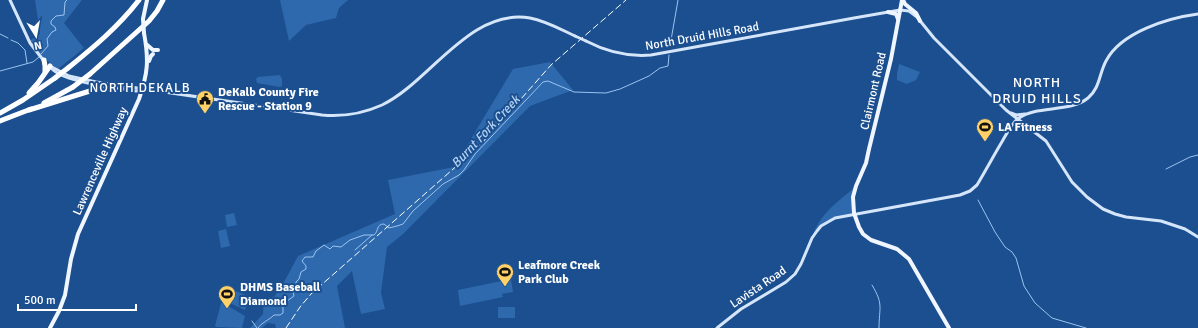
<svg xmlns="http://www.w3.org/2000/svg" width="1198" height="328" font-family="Signika,sans-serif">
<rect width="100%" height="100%" fill="#1b4f8f"/>
<g fill="#2e69ad">
<path d="M35 0H82L64 23 84 48 58 69 45 59 29 41 40 34Z"/>
<path d="M280 0H348L339 8 336 18 306 25 289 41Z"/>
<path d="M550 62 573 90 530 106 403 234 387 247 381 293 385 309 361 314 352 271 337 286 345 328H276L275 324 268 323 262 328H250L263 314 264 300 270 297H274L283 284 298 256 395 214 388 180 454 167 513 69Z"/>
<path d="M899 64 920 72 916 80 907 84 897 80V74Z"/>
<path d="M280 75 282 79V86L280 87 257 83 256 79 258 77Z"/>
<path d="M854 188V213C833 220 826 218 812 238 818 216 837 202 854 188Z"/>
<path d="M234 213 237 225 227 227 225 215Z"/>
<path d="M226 229 230 246 221 248 218 231Z"/>
<path d="M511 279 513 292 502 294 503 297 460 306 458 290Z"/>
<path d="M227 287 250 297 245 310 221 299Z"/>
<path d="M221 303H223L245 316 242 328 216 327 215 326Z"/>
<rect x="498" y="307" width="17" height="11"/>
</g>
<g fill="none" stroke-linecap="round" stroke-linejoin="round">
<g stroke="#9cc4f0" stroke-width="1">
<path d="M0 34 8 38"/>
<path d="M11 40 18 43 25 50 27 63"/>
<path d="M670 46 678 0"/>
<path d="M41 54 48 46 47 39 52 32 56 30 55 27 51 24V21L56 16 64 15 65 2 67 0"/>
<path d="M0 71 33 62 39 57"/>
<path d="M1166 169 1190 157 1198 155"/>
<path d="M978 200 995 232 1005 247 1012 252 1016 258 1024 286 1035 303 1052 318 1086 328"/>
<path d="M355 250 372 235"/>
<path d="M872 285C884 305 879 307 879 328"/>
<path d="M252 321 257 328"/>
<path d="M258 328C261 323 269 320 274 315H280L283 313V304L294 296 292 288 296 287V282L299 279 301 272 306 269V266L302 261 305 257H313L316 251 324 245 330 249 333 246 341 247 350 240 364 235H374C379 231 376 224 384 224L389 228 397 226 403 224 413 211 443 184 459 175 464 170 475 154 543 82 548 81 574 92 606 93 620 89 649 76 660 68 668 66 669 55"/>
</g>
<g stroke="#d6e6fa" stroke-width="3">
<path d="M10 0 30 43 44 61"/>
<path d="M586 41C607 52 628 57 651 55L854 18 900 10 909 11 917 17 934 38 1006 110 1046 141 1072 182 1087 197 1103 209 1115 214 1126 217 1161 221 1185 229 1198 237"/>
<path d="M50 66 69 76 96 82 322 115C343 117 362 114 382 105 430 82 469 8 530 18 546 21 560 29 575 36"/>
<path d="M50 66C57 82 119 88 136 91L141 90"/>
<path d="M1011 113 1016 115 1025 114"/>
<path d="M717 328 741 309 786 282 795 274 801 264 812 238 817 231 821 226 835 218 960 195 970 191 977 185C986 170 994 155 1003 140 1007 133 1012 123 1019 118 1037 105 1070 113 1088 98 1100 88 1099 74 1106 61 1121 32 1168 18 1198 14"/>
</g>
<g stroke="#f0f6ff" stroke-width="4">
<path d="M902 0 891 59 869 149 866 163 856 186 853 197 854 213 859 227 863 234 871 240 897 249 909 259 949 328"/>
<path d="M903 0 905 4 916 13 920 21"/>
<path d="M888 12 896 14 898 19"/>
<path d="M143 19 147 0"/>
<path d="M146 44 153 50H158"/>
<path d="M149 61 151 56 153 54"/>
<path d="M50 328 59 311 65 295 71 259 78 234 139 99C148 73 149 60 144 33"/>
</g>
<g stroke="#fff" stroke-width="5">
<path d="M44 60 45 66V72"/>
<path d="M68 68C94 47 118 27 139 0"/>
<path d="M90 74 149 21 157 11 163 0"/>
<path d="M29 93 38 83 50 66"/>
<path d="M44 103 73 87"/>
<path d="M29 110 106 86"/>
<path d="M0 113 23 100 55 78"/>
<path d="M0 121 31 109"/>
</g>
<path stroke="#fff" stroke-width="1" stroke-dasharray="7 3" stroke-linecap="butt" d="M286 328 300 307 311 294 468 156 482 143 551 65 626 0"/>
<path stroke="#d6e6fa" stroke-width="3" d="M575 36 586 41"/>
<path stroke="#f0f6ff" stroke-width="4" d="M143 19 144 33"/>
<g stroke="#fff" stroke-width="5">
<path d="M55 78 68 68"/>
<path d="M73 87 90 74"/>
</g>
</g>
<defs>
<g id="civic-pin" transform="scale(0.9)"><path d="M0 17L-7.5 6A9.5 9.5 0 1 1 7.5 6Z" fill="#ffd166" stroke="#1b4f8f"/><path d="M-.6-6.5H3V-4.5H.6V-3L4-1V1h2V6H-6V1h2V-1L-.6-3ZM-1.2 2.5V6h2.4V2.5Z" fill="#111"/></g>
<g id="stadium-pin" transform="scale(0.9)"><path d="M0 17L-7.5 6A9.5 9.5 0 1 1 7.5 6Z" fill="#ffd166" stroke="#1b4f8f"/><path d="M0-5a6.5 5 0 1 0 0 10a6.5 5 0 1 0 0-10ZM-3.5-1.8h7v3.6h-7Z" fill="#111"/></g>
</defs>
<g fill-rule="evenodd">
<use href="#civic-pin" x="205" y="99"/>
<use href="#stadium-pin" x="985" y="127"/>
<use href="#stadium-pin" x="505" y="272"/>
<use href="#stadium-pin" x="227" y="294"/>
</g>
<g text-anchor="middle" stroke-width="4" stroke-linejoin="round" paint-order="stroke">
<g font-size="12" fill="#fff" stroke="#1b4f8f">
<text transform="translate(702 36) rotate(-10)" y="4">North Druid Hills Road</text>
<text transform="translate(873 91) rotate(-77)" y="4">Clairmont Road</text>
<text transform="translate(100 161) rotate(-66)" y="4">Lawrenceville Highway</text>
<text transform="translate(758 287) rotate(-34)" y="4">Lavista Road</text>
</g>
<g font-size="12" font-weight="bold" fill="#fff" stroke="#1b4f8f" text-anchor="start">
<text x="218" y="96">DeKalb County Fire<tspan x="218" dy="14">Rescue - Station 9</tspan></text>
<text x="998" y="131">LA Fitness</text>
<text x="518" y="269">Leafmore Creek<tspan x="518" dy="14">Park Club</tspan></text>
<text x="240" y="291">DHMS Baseball<tspan x="240" dy="14">Diamond</tspan></text>
</g>
<g font-size="13" letter-spacing="1" fill="#fff" stroke="#1b4f8f">
<text x="140" y="92">NORTH DEKALB</text>
</g>
<g font-size="13" font-style="italic" fill="#b5d3f5" stroke="#1b4f8f">
<text transform="translate(485 131) rotate(-47)" y="5">Burnt Fork Creek</text>
</g>
<g font-size="14" letter-spacing="1" fill="#fff" stroke="#1b4f8f">
<text x="1037" y="87">NORTH<tspan x="1037" dy="16">DRUID HILLS</tspan></text>
</g>
</g>
<g transform="translate(36 36) rotate(169)" stroke="#1b4f8f" stroke-width="3" paint-order="stroke">
<path d="M0-3L7 15L0 10L-7 15Z" fill="#ffffff"/>
<text y="-6" font-size="11" font-weight="bold" text-anchor="middle" fill="#ffffff">N</text>
</g>
<path d="M18 304v6h118v-6" fill="none" stroke="#ffffff" stroke-width="2"/>
<text x="24" y="304" font-size="12" fill="#ffffff" stroke="#1b4f8f" stroke-width="3" paint-order="stroke">500 m</text>
</svg>
